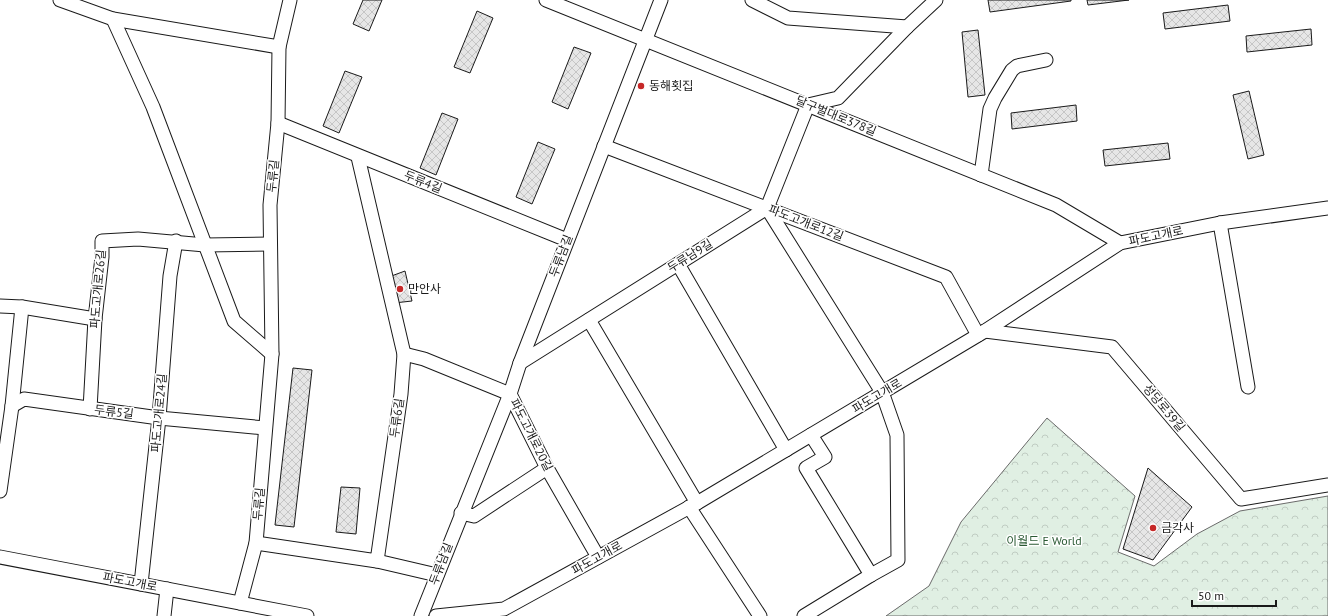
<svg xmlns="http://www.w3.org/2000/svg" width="1328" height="616" font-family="'PT Sans','Noto Sans KR',sans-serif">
<defs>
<pattern id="park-crowns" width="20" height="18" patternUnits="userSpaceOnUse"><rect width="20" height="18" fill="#e0efe3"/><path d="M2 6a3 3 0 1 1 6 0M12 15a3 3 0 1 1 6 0" fill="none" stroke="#c0ccc2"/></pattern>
<pattern id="building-cross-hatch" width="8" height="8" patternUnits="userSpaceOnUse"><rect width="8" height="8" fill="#e6e6e6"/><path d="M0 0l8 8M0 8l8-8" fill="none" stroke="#c5c5c5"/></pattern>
</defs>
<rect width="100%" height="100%" fill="#fff"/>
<path fill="url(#park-crowns)" stroke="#6a6a6a" d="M1047 418 1135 496 1118 552 1154 566 1197 534 1240 511 1328 496V616H886L929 586 961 522Z"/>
<g fill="url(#building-cross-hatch)" stroke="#1a1a1a">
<path d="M363 0H382L369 31 353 24Z"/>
<path d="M988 0H1071V1L990 12Z"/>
<path d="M1087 0H1129L1088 5Z"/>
<path d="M1228 5 1230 21 1165 29 1163 13Z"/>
<path d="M477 11 493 18 470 73 454 67Z"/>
<path d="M1311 29 1312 45 1247 52 1246 36Z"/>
<path d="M978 30 985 95 968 97 962 32Z"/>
<path d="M574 47 591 53 568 109 552 102Z"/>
<path d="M345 71 362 77 339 133 323 126Z"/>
<path d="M1249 91 1264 155 1248 159 1233 95Z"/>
<path d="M1076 105 1077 121 1012 129 1011 113Z"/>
<path d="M442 113 458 119 436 175 420 168Z"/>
<path d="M538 142 555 149 532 204 516 197Z"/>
<path d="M1168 143 1170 159 1105 166 1103 150Z"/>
<path d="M405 271 412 301 394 303 386 278Z"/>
<path d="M293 368 312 370 294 527 275 525Z"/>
<path d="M1148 468 1192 507 1153 560 1123 549Z"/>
<path d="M341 487 360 488 356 534 336 532Z"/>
</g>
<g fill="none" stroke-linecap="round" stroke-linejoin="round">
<g stroke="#1a1a1a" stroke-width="15">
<g id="minor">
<path d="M60 0 113 19 279 47"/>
<path d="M546 0 1056 205 1120 243"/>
<path d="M752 0 788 18 907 27"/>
<path d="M113 19 153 107 234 321 272 354"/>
<path d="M808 105 838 98 907 27 936 0"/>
<path d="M278 123 567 240"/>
<path d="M604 146 946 277 978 335"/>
<path d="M981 175 990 109 995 98 1012 70 1017 66 1046 60"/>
<path d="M767 208 882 392 897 435 898 560 871 575"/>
<path d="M1220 223 1248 387"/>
<path d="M678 264 786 450"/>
<path d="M0 306 22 307 95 319"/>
<path d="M589 320 697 503"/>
<path d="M985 331 1112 347 1241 499 1328 485"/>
<path d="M404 354 424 359 510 394 547 468 598 557"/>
<path d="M520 363 767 208 808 105"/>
<path d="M12 406 24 399 159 418 265 428"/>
<path d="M90 409 95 319 102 257V241L138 239 205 245 270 244"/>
<path d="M0 491 12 406 22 307"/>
<path d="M689 507 760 616"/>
<path d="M461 513 474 516 547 468"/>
<path d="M256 543 377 561 401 394 404 354 358 157"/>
<path d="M0 557 307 616"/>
<path d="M377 561 437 575"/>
<path d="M141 584 159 418 170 276 176 241"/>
<path d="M240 603 256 543 272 354 270 205 278 123 279 47 290 0"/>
<path d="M164 616 167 589"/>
<path d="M421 616 510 394 520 363 661 0"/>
<path d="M436 616 504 609 697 503 985 331 1120 243 1220 223 1328 208"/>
<path d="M804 616 871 575 806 468 825 457 811 435"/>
</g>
</g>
<use href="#minor" stroke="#fff" stroke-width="13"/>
</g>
<g fill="#c62828" stroke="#fff" stroke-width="1.5">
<circle cx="641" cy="86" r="4"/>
<circle cx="400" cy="289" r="4"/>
<circle cx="1153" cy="528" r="4"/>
</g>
<g text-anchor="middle" stroke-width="3" stroke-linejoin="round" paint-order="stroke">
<g font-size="12" fill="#1a1a1a" stroke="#fff" text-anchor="start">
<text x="649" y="90">동해횟집</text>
<text x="408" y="293">만안사</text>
<text x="1161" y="532">금각사</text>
</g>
<g font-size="12" fill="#1a1a1a" stroke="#fff">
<text transform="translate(836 116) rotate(22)" y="4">달구벌대로378길</text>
<text transform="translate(273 176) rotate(-84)" y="4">두류길</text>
<text transform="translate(423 182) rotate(22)" y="4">두류4길</text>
<text transform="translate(806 223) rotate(21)" y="4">파도고개로12길</text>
<text transform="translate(1156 236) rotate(-12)" y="4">파도고개로</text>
<text transform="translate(561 256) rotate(-69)" y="4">두류남길</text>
<text transform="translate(690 256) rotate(-32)" y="4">두류남9길</text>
<text transform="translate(98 289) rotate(-85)" y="4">파도고개로26길</text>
<text transform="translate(877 396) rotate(-31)" y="4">파도고개로</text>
<text transform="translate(1164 408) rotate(50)" y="4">성당로39길</text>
<text transform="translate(114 412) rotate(7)" y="4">두류5길</text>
<text transform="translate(159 413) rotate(-85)" y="4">파도고개로24길</text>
<text transform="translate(397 418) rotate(-82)" y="4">두류6길</text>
<text transform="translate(531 435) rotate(63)" y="4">파도고개로20길</text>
<text transform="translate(259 504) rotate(-85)" y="4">두류길</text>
<text transform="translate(597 558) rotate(-29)" y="4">파도고개로</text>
<text transform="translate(441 564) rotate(-69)" y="4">두류남길</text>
<text transform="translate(130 582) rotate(11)" y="4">파도고개로</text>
</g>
<g font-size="12" fill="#2b5a34" stroke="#fff">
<text x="1044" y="545">이월드 E World</text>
</g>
</g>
<path d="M1192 600v6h84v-6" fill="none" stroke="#1a1a1a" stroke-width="2"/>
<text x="1198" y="600" font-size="12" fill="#1a1a1a" stroke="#ffffff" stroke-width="3" paint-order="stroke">50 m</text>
</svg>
